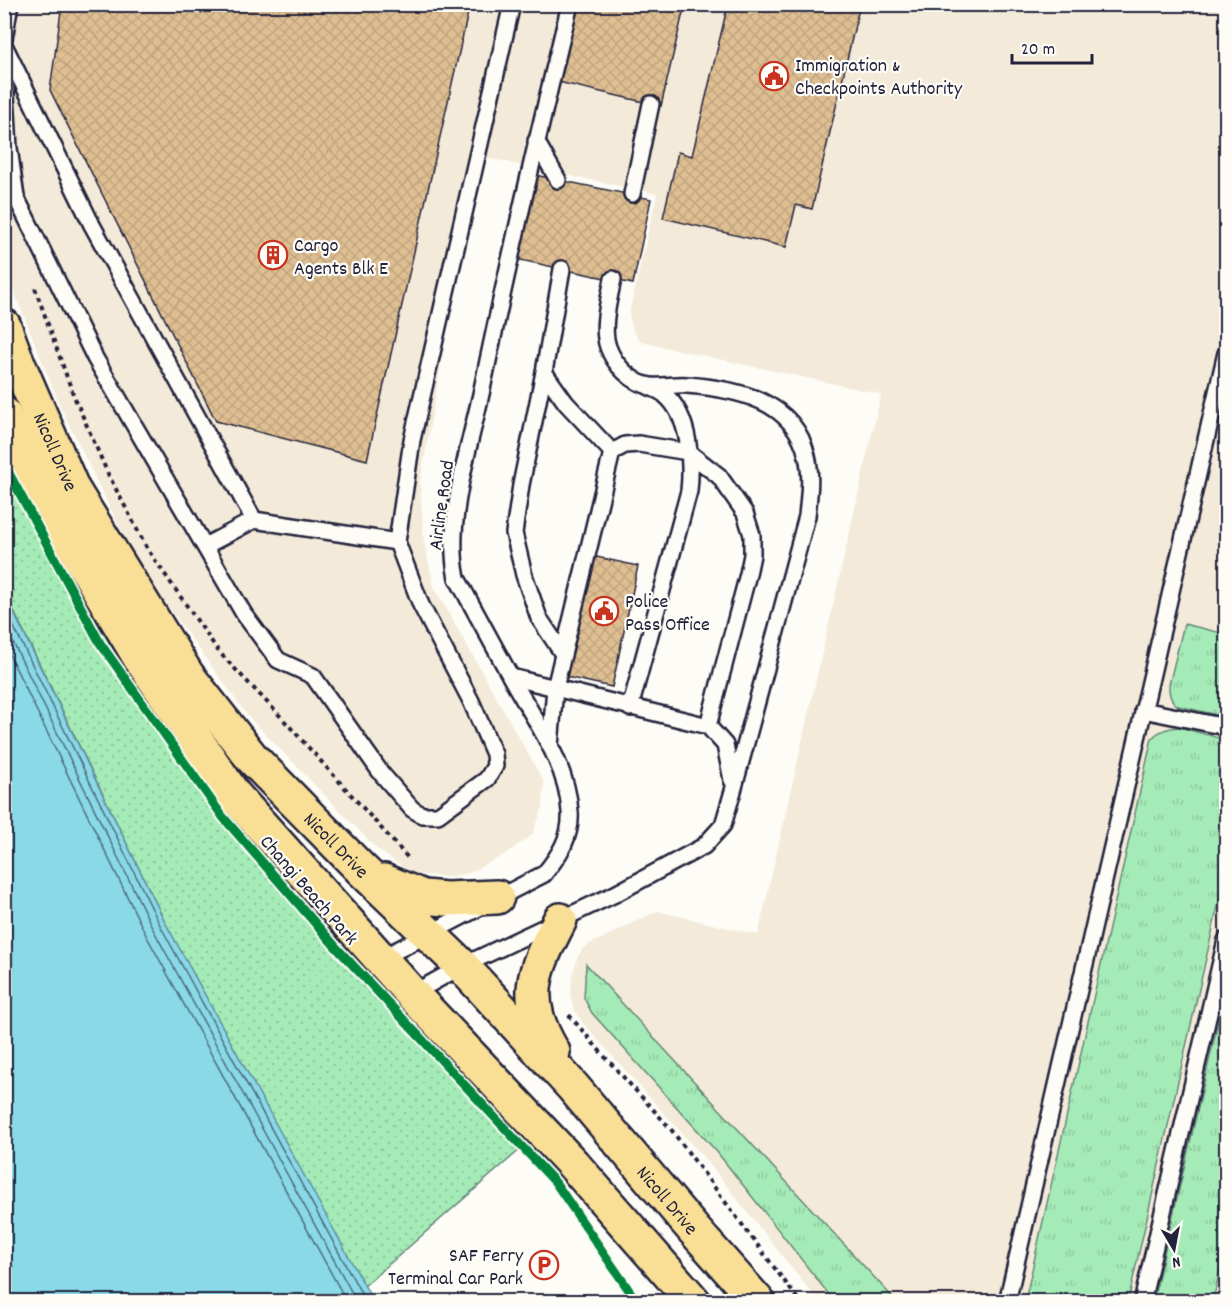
<svg xmlns="http://www.w3.org/2000/svg" width="1231" height="1306" font-family="Dekko,sans-serif">
<defs>
<pattern id="grass-tufts" width="24" height="20" patternUnits="userSpaceOnUse" patternTransform="scale(1.5)"><rect width="24" height="20" fill="#a5ebb7"/><path d="M3 7l-1-3M5 7V3M7 7l1-3M15 17l-1-3M17 17v-4M19 17l1-3" fill="none" stroke="#8ec99e"/></pattern>
<pattern id="park-dots" width="8" height="8" patternUnits="userSpaceOnUse" patternTransform="scale(1.5)"><rect width="8" height="8" fill="#a5ebb7"/><path d="M2 2h.1M6 6h.1" fill="none" stroke="#8ec99e" stroke-width="1.8" stroke-linecap="round"/></pattern>
<pattern id="building-cross-hatch" width="8" height="8" patternUnits="userSpaceOnUse" patternTransform="scale(1.5)"><rect width="8" height="8" fill="#dfbf92"/><path d="M0 0l8 8M0 8l8-8" fill="none" stroke="#bfa47f"/></pattern>
</defs>
<rect width="100%" height="100%" fill="#fdfcf7"/>
<filter id="ink" filterUnits="userSpaceOnUse"><feTurbulence type="fractalNoise" baseFrequency=".0167" numOctaves="2"/><feDisplacementMap in="SourceGraphic" scale="12" xChannelSelector="R" yChannelSelector="G"/><feConvolveMatrix kernelMatrix="1 2 1 2 8 2 1 2 1" color-interpolation-filters="sRGB"/></filter>
<g filter="url(#ink)">
<path fill="#f4ead9" d="M5 5H1226V1301H818L707 1161 582 1022 574 1009 570 994 573 973 577 958 584 947 657 911 758 935 881 394 641 342 633 331 629 314 657 194 478 156 420 483 424 542 434 587 544 782 543 807 532 835 504 855 469 873 448 877 413 874 377 849 247 715 139 567 60 406 5 269Z"/>
<g fill="url(#grass-tufts)" stroke="#648679" stroke-width="1.5">
<path d="M1184 624 1226 634V717L1178 706C1170 700 1169 695 1169 685Z"/>
<path d="M1179 727 1226 740V871L1128 1301H1025L1152 738C1160 730 1168 728 1179 727Z"/>
<path d="M586 964 896 1301H834L717 1152 592 1013 584 998Z"/>
<path d="M1226 988V1241L1213 1301H1153Z"/>
</g>
<path fill="url(#park-dots)" stroke="#648679" stroke-width="1.5" d="M4 471 19 502 280 882 522 1148 364 1286 166 924 5 593Z"/>
<path fill="#8ad9e6" stroke="#6090a2" stroke-width="1.5" d="M4 593 166 924 373 1301H5Z"/>
<g fill="none" stroke-linecap="round" stroke-linejoin="round">
<g stroke="#4c6b7f" stroke-width="1.5">
<path d="M4 607 161 927 366 1302"/>
<path d="M4 624 154 931 357 1302"/>
<path d="M4 644 146 935 347 1302"/>
</g>
</g>
<g fill="url(#building-cross-hatch)" stroke="#22223b" stroke-width="1.5">
<path d="M62 4H470L367 460 216 421 50 90Z"/>
<path d="M576 4H685L661 106 558 82Z"/>
<path d="M728 4H860L812 209 796 205 786 247 663 218 678 152 692 156Z"/>
<path d="M530 174 651 199 633 284 511 258Z"/>
<path d="M592 556 638 566 612 687 566 677Z"/>
</g>
<g fill="none" stroke-linecap="round" stroke-linejoin="round">
<g stroke="#22223b" stroke-width="20">
<g id="lane">
<path d="M4 39 10 4"/>
<path d="M4 45 92 225 254 520"/>
<path d="M4 58 9 148 16 197 95 358 244 614 278 660 313 676 381 773 412 809 422 815H438L487 779 495 766 494 754 471 701 421 605 397 542 412 440 512 4"/>
<path d="M536 141 558 180"/>
<path d="M632 194 651 104"/>
<path d="M562 269 544 372 566 403 612 452"/>
<path d="M544 372 521 485 514 533 524 575 539 618 563 654"/>
<path d="M205 546 254 520 397 542"/>
<path d="M511 677 708 726 725 745 732 780"/>
<path d="M630 708 689 491C692 462 690 416 665 395 661 391 654 389 648 386"/>
<path d="M1143 710 1226 727"/>
<path d="M550 746 555 688 612 452 625 445 639 444 688 452 719 476 745 513 752 535V555L748 574 708 726"/>
<path d="M380 959 544 874C559 856 572 836 570 812 568 766 536 722 514 683 495 648 476 613 457 578 445 523 469 449 481 394 508 264 538 134 570 4"/>
<path d="M412 994 462 966 615 894 704 846 723 825 733 791 807 516C809 496 812 476 807 456 794 400 737 389 687 385 675 384 663 387 651 386 632 384 614 364 608 347 601 327 609 300 613 279"/>
<path d="M1007 1302 1226 353"/>
<path d="M1142 1302 1226 940"/>
</g>
</g>
<g stroke="#22223b" stroke-width="38">
<g id="primary">
<path id="s1" d="M4 326 17 361 73 490 187 675 252 758 361 869 462 966 573 1087 694 1230 758 1302"/>
<path d="M4 414 55 516 140 658 234 795 412 994 572 1163 694 1302"/>
<path d="M384 881 423 897 446 899 497 897"/>
<path d="M553 1052C521 998 533 972 560 920"/>
</g>
</g>
<g stroke="#22223b" stroke-width="4" stroke-dasharray="4.5 4.5" stroke-linecap="butt">
<path d="M35 288 73 394 108 474 148 550 219 652 282 718 409 859"/>
<path d="M569 1015 605 1057 670 1128 800 1302"/>
</g>
<use href="#lane" stroke="#fdfcf7" stroke-width="15"/>
<use href="#primary" stroke="#f9df96" stroke-width="33"/>
<g stroke="#fdfcf7" stroke-width="13">
<path id="cycleway" d="M4 464 100 643 223 817 335 946 555 1182 637 1302"/>
</g>
<use href="#cycleway" stroke="#00873e" stroke-width="9"/>
</g>
</g>
<defs>
<g id="civic-ring" transform="scale(1.5)"><circle r="9.5" fill="#fdfcf7" stroke="#c8321e" stroke-width="1.5"/><path d="M-.6-6.5H3V-4.5H.6V-3L4-1V1h2V6H-6V1h2V-1L-.6-3ZM-1.2 2.5V6h2.4V2.5Z" fill="#c8321e"/></g>
<g id="building-ring" transform="scale(1.5)"><circle r="9.5" fill="#fdfcf7" stroke="#c8321e" stroke-width="1.5"/><path d="M-4-6H4V6H1V3H-1V6H-4ZM-2.5-4.3h1.7v1.8h-1.7ZM.8-4.3h1.7v1.8H.8ZM-2.5-1h1.7V.8h-1.7ZM.8-1h1.7V.8H.8Z" fill="#c8321e"/></g>
<g id="parking-ring" transform="scale(1.5)"><circle r="9.5" fill="#fdfcf7" stroke="#c8321e" stroke-width="1.5"/><path d="M-3.5-5.5H1a3.5 3.5 0 0 1 0 7H-1V5.5H-3.5ZM-1-3.4V-.6H.8a1.4 1.4 0 0 0 0-2.8Z" fill="#c8321e"/></g>
</defs>
<g fill-rule="evenodd">
<use href="#civic-ring" x="774" y="76"/>
<use href="#building-ring" x="273" y="255"/>
<use href="#civic-ring" x="604" y="611"/>
<use href="#parking-ring" x="544" y="1265"/>
</g>
<g text-anchor="middle" stroke-width="4.5" stroke-linejoin="round" paint-order="stroke">
<g font-size="20" fill="#22223b" stroke="#fdfcf7" text-anchor="start">
<text x="795" y="71">Immigration &amp;<tspan x="795" dy="23">Checkpoints Authority</tspan></text>
<text x="294" y="251">Cargo<tspan x="294" dy="23">Agents Blk E</tspan></text>
<text x="625" y="607">Police<tspan x="625" dy="23">Pass Office</tspan></text>
<text x="523" y="1261" text-anchor="end">SAF Ferry<tspan x="523" dy="23">Terminal Car Park</tspan></text>
</g>
<g font-size="20" fill="#22223b" stroke="#fdfcf7">
<text dy="7" stroke="none"><textPath href="#s1" startOffset="136">Nicoll Drive</textPath></text>
<text transform="translate(440 505) rotate(-82)" y="7">Airline Road</text>
<text dy="7" stroke="none"><textPath href="#s1" startOffset="622">Nicoll Drive</textPath></text>
<text transform="translate(310 889) rotate(49)" y="7">Changi Beach Park</text>
<text dy="7" stroke="none"><textPath href="#s1" startOffset="1108">Nicoll Drive</textPath></text>
</g>
</g>
<rect width="1231" height="1306" fill="none" stroke="#fdfcf7" stroke-width="24"/>
<rect x="12" y="12" width="1207" height="1282" fill="none" stroke="#22223b" stroke-width="2" filter="url(#ink)"/>
<g transform="translate(1174 1249) rotate(170)" stroke="#fdfcf7" stroke-width="4.5" paint-order="stroke">
<path d="M0-4.5L10 22L0 15L-10 22Z" fill="#22223b"/>
<text y="-9" font-size="16" font-weight="bold" text-anchor="middle" fill="#22223b">N</text>
</g>
<path d="M1012 54v9h80v-9" fill="none" stroke="#22223b" stroke-width="3"/>
<text x="1021" y="54" font-size="18" fill="#22223b" stroke="#fdfcf7" stroke-width="4.5" paint-order="stroke">20 m</text>
</svg>
